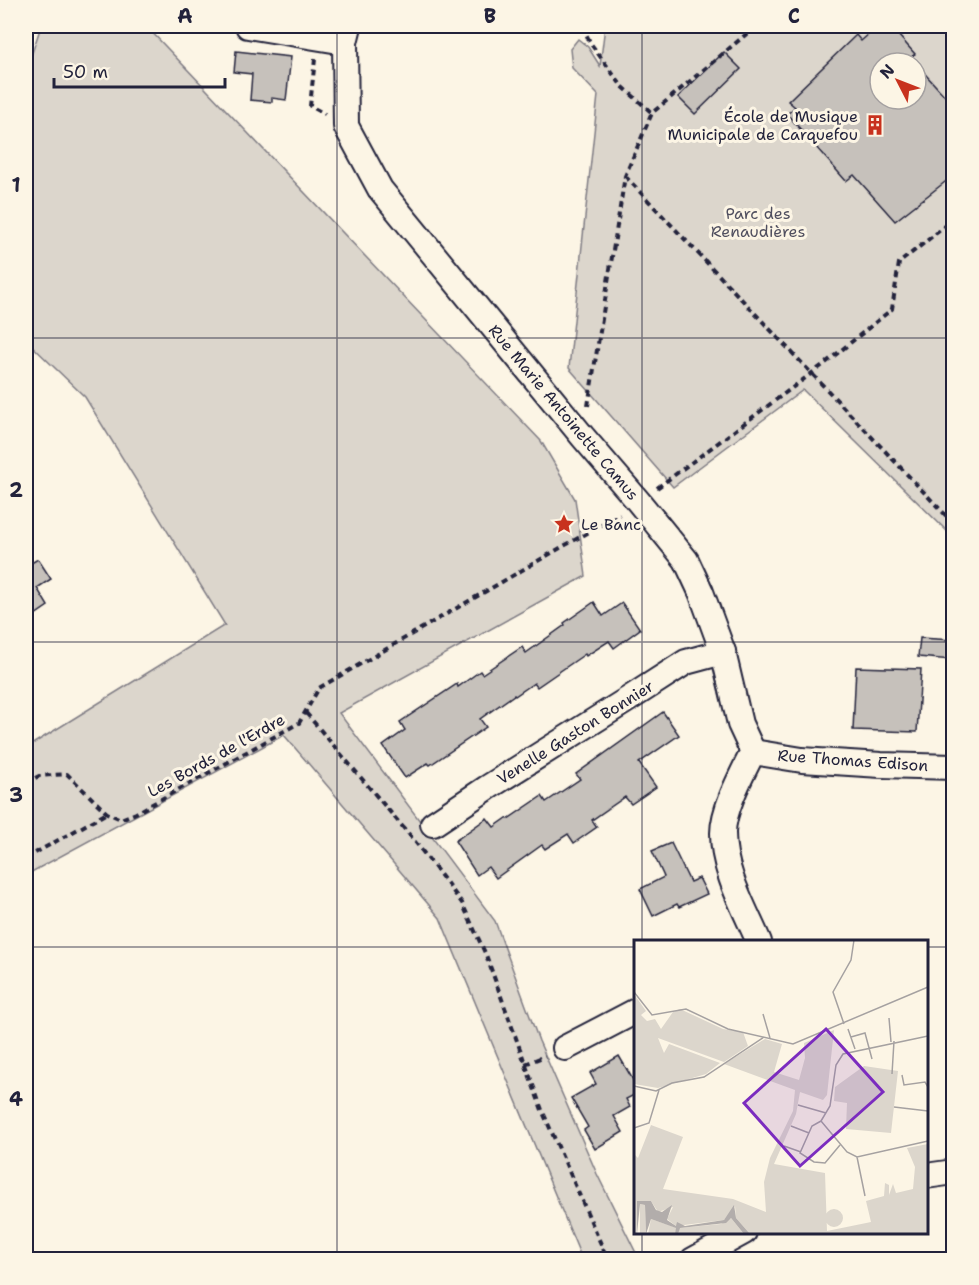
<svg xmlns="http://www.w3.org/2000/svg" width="979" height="1285" font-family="'Shantell Sans',sans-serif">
<rect width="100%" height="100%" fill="#fcf5e5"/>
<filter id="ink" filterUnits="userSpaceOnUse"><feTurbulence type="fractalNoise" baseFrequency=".0167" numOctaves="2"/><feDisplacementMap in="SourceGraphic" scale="12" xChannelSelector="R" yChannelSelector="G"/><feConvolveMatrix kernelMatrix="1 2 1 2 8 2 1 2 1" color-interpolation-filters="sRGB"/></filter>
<g filter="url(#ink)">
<g fill="#dcd6cc" stroke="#7f7c84" stroke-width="1.5" fill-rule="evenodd">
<path d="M41 26H146L541 441 575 499 586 576 339 713 495 921 539 1041 597 1174 639 1259H582L440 918 284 735 26 875V748L225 625 85 397 26 340V71Z"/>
<path d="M605 26H953V537L803 390 673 487 569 368 598 95 572 68 570 49 578 39 588 47 600 66ZM880 63H916V99H880Z"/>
</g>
<g fill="#c6c1bb" stroke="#22223b" stroke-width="1.5">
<path d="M878 26H890L915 54 904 63H880V99H916V64L954 106V175L895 221 854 175 846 181 787 114 795 107 788 101 856 35 861 41Z"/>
<path d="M236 51 291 57 286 100 272 98V102L250 100 252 74 234 72Z"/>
<path d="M724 52 741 69 695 114 678 97Z"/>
<path d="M38 559 51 579 37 588 48 606 26 621V566Z"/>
<path d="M594 602 603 616 622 603 640 629 614 648 609 641 586 656 585 654 537 687 534 683 515 696 514 695 480 719 486 727 430 765 428 763 405 778 383 746 405 730 400 722 457 684 458 687 480 671 482 674 522 647 526 653 565 625 564 623Z"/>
<path d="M920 638 953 640 952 660 918 657Z"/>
<path d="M856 667 921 669 917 732 853 730Z"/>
<path d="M663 712 679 735 639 763 656 787 631 804 625 797 592 820 597 827 574 843 568 834 545 849 542 845 496 878 488 867 477 875 455 841 487 818 494 827 507 818 508 819 542 796 546 802 580 779 576 774Z"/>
<path d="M671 843 690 882 699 878 707 894 679 907 677 904 653 916 640 889 664 877 652 851Z"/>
<path d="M619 1056 636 1085V1094L626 1099 630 1107 614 1116 623 1132 595 1149 584 1130 588 1127 571 1098 596 1084 590 1073Z"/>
</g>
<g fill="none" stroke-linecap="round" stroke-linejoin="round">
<g stroke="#22223b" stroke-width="28">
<g id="street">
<path d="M248 26 345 42"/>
<path d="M349 26 345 42 346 126 380 189 583 437 638 501 686 560 701 592 723 652 740 724 753 752"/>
<path d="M753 752C742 774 723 809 723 833 723 872 744 907 759 942"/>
<path d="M753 752 802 760 881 765 954 767"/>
<path d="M433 824 487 788 627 700 686 662 723 652"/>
<path d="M565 1048 636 1011"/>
<path d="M926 1176 954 1172"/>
<path d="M693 1260 744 1232"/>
</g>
</g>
<g stroke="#22223b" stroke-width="4" stroke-dasharray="6 4.5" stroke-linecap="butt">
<path d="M582 26 591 44 621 85 652 113"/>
<path d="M949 26 954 32"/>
<path d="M315 59 310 106 325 114"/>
<path d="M625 176 954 524"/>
<path d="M588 406 625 176 652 113 756 26"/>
<path d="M657 488 823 365 892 309 899 263 954 219"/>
<path d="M306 713 413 839 462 903 486 955 542 1110 608 1260"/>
<path d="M26 783 39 776 67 774 107 813 121 819 136 813 299 723 319 688 562 547 620 515"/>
<path d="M26 858 107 813"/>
<path d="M525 1064 545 1056"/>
</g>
<use href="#street" stroke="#fcf5e5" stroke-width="24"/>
</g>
</g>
<path fill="none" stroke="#22223b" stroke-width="1.5" stroke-opacity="0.55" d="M337 26V1260M642 26V942M26 338H954M26 642H954M26 947H636M926 947H954M642 1232V1260"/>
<defs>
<g id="building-bare" transform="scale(1.62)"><path d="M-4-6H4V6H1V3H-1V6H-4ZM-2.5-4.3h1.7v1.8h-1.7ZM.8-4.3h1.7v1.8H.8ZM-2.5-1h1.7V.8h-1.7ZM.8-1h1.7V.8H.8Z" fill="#c8321e" stroke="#fcf5e5" stroke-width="2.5" paint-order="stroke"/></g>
<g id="sight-bare" transform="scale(1.62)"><path d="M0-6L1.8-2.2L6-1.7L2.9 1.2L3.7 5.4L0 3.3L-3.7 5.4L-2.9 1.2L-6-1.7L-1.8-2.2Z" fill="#c8321e" stroke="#fcf5e5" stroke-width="2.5" paint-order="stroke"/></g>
</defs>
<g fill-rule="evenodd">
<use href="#building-bare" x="875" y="125"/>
<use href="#sight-bare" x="564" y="524"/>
</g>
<g text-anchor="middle" stroke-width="6" stroke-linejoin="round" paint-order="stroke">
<g font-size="16" fill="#22223b" stroke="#fcf5e5" text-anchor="end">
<text x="858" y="122">École de Musique<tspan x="858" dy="18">Municipale de Carquefou</tspan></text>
<text x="581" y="530" text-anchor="start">Le Banc</text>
</g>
<g font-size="16" fill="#504f5f" stroke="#fcf5e5">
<text x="758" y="219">Parc des<tspan x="758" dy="18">Renaudières</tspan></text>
</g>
<g font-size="16" fill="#22223b" stroke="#fcf5e5">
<text transform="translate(564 412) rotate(50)" y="6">Rue Marie Antoinette Camus</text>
<text transform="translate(575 732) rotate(-32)" y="6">Venelle Gaston Bonnier</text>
<text transform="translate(216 755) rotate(-29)" y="6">Les Bords de l'Erdre</text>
<text transform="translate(853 760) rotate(4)" y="6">Rue Thomas Edison</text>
</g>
</g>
<g transform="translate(634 940)">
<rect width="294" height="294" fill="#fcf5e5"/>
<path d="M0 54 12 71 7 75 13 81 21 79 27 89 39 72 46 69 89 89 109 92 114 106 90 122 24 98 30 113 35 104 86 123 72 134 24 148 0 144ZM200 90 193 155 189 160 166 152 162 174 140 224 191 233 193 291 237 282 232 261 250 256 251 243 255 245V255L259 244 262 253 279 249 281 227 273 208 294 204V294H116L102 278 101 266 90 280 42 286 33 279 39 267 24 272 17 261H3V294H0V214L4 218 17 185 49 197 29 249 99 259 132 272 130 242 136 218 159 171 161 150 90 124 131 99 148 104 140 132 165 140 171 118 170 103ZM230 126 264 131 257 193 212 189 213 163 200 161 201 147ZM6 264 11 265 12 294H6ZM191 278a9 9 0 1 1 18 0a9 9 0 1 1-18 0ZM97 278 110 294H44L45 288 87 284ZM17 279 43 288 41 294H14Z" fill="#dcd6cc"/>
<path d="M3 261H17L22 270 28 272 38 265 33 280 42 286 43 282 51 286 90 280 100 265 102 278 116 294H110L97 278 92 283 46 288 44 294H41L42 288 17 279 12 294 11 265 6 264 3 294Z" fill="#b2adab"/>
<path fill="none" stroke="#a5a1a1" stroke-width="1.5" d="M0 52 18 75 52 69 94 89 159 104 294 47M129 74 136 98M255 78 257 102M210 84 199 52 217 20 220 0M214 89 221 109M217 97 231 93 238 119M258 134 260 101M268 135 270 145 291 142 294 147M0 146 22 151 38 143 70 137 130 97M164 165 192 173M260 167 294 171M187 181 196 166 202 125 209 114 294 96M187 181 213 212 223 217 294 201M187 181 178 186 166 213 180 222 191 223 206 205M157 186 175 193M0 188 15 183 25 150M150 206 167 212M223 217 231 256"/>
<path fill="#7b2cbf" fill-opacity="0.15" stroke="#7b2cbf" stroke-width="3" d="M192 89 249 152 166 226 110 163Z"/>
<rect width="294" height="294" fill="none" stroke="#22223b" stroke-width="3"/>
</g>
<rect width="979" height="1285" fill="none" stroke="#fcf5e5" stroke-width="66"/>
<g transform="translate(898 81) rotate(312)"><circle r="28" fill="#fcf5e5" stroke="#a5a1a1" stroke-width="1.5"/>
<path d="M0-4.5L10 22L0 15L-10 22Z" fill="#c8321e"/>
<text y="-9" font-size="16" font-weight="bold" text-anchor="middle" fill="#22223b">N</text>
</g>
<path d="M54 78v9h171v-9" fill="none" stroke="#22223b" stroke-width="3"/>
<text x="63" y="78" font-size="18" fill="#22223b" stroke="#fcf5e5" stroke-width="4.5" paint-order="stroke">50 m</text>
<rect x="33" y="33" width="913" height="1219" fill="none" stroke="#22223b" stroke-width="2"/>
<g font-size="20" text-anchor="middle" font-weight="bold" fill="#22223b">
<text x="185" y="23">A</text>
<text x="490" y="23">B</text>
<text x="794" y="23">C</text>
<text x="16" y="192">1</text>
<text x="16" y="497">2</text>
<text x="16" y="802">3</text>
<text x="16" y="1106">4</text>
</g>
</svg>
